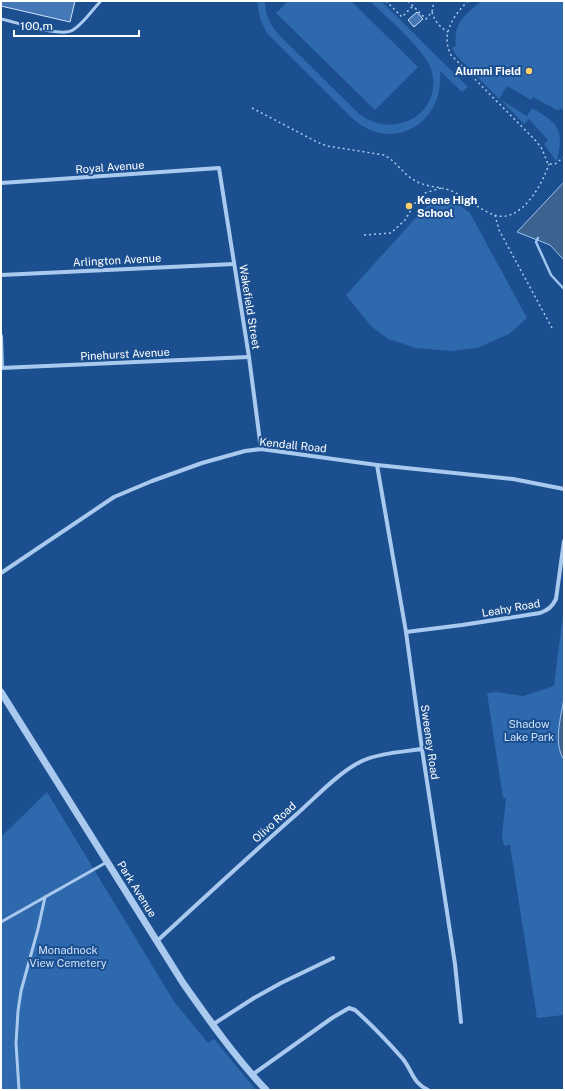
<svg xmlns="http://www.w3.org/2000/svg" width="565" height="1091" font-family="'Public Sans',sans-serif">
<rect width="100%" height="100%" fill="#1b4f8f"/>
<g fill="#2e69ad">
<path d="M257 1H265C265 14 270 24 278 34L358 113C393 142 445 113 431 69 425 50 385 16 370 1H381L468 87 462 92 440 71C445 123 393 154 353 119L267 33 260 19Z"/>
<path d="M288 1H351L418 67 375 110 276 13Z"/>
<path d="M481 1H564V108L557 110 533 97 531 100 507 86 499 99 457 56 452 48 456 46C453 22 465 16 481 1Z"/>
<path d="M501 100 527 116 532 108C557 123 565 128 557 160L556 161 544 144 548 140 529 119 524 124Z"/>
<path d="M439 200 455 201 470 213 527 318 509 334 477 348 451 351 416 348 388 339 371 326 346 295 422 211 432 202Z"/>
<path d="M563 614 564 1015 537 1018 510 845 504 846 502 835 506 798H503L487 693 497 692 523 696 554 686Z"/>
<path d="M47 792 175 1003 208 1043 214 1039 256 1090H1V837Z"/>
</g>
<g fill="#3c6290" stroke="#9cc4f0">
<path d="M564 182V260L550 245 517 232Z"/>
<path d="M564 698V760C553 743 561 717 564 698Z"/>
</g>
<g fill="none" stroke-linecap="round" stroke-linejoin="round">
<path stroke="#9cc4f0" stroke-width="2.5" d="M538 238 536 242 551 275 564 289"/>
</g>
<g fill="#4478b7" stroke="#cfe3fa">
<path d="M1 1H75L70 22 1 6Z"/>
<path d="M417 12 423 19 414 27 408 20Z"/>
</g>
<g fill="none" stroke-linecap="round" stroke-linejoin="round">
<g stroke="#a9c9ee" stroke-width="1.5" stroke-dasharray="2 3" stroke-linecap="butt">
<path d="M386 1 402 17 413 6"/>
<path d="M408 1 426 19 432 12 434 1"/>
<path d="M468 1C454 15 440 34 451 55L537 142 542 149 548 164H555L564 157"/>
<path d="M432 12C435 22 440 27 448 32"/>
<path d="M252 108 317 142 327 146 384 155C396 161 402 173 414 180 426 188 442 186 454 192 468 198 480 210 494 215 521 224 542 185 549 164"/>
<path d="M495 215 499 230 552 328"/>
<path d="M364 235 391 233 405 220 418 198 425 193 441 188"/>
</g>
<g stroke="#a9c9ee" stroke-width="3">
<path d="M1 19C16 22 61 38 73 30 84 23 92 10 101 1"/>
<path d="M1 922 107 862"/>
<path d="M19 1090 16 1043 18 1011 21 991 38 929 45 897"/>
</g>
<g stroke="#a9c9ee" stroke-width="4">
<path d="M1 183 219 168 249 357 261 449"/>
<path d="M1 275 234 264"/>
<path d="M1 336 2 368"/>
<path d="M1 368 249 357"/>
<path d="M377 465 406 632 422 749 455 964 461 1022"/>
<path d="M1 573 114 497 152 481 202 463 245 451 261 449 377 465 513 479 564 489"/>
<path d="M406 632 462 625 540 613C548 610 552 607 556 599L564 541"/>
<path d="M157 941C204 898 250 855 298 813 317 796 339 772 362 761 380 753 402 752 422 749"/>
<path d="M212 1025 254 998 281 983 333 958"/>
<path d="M252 1075 332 1018 349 1008 355 1010C372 1025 388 1042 403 1059 413 1072 412 1082 428 1090"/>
</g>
<path stroke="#a9c9ee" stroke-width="7" d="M1 692 183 983C209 1020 235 1057 266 1090"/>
</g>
<g fill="#ffd166" stroke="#1b4f8f" stroke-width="1.5">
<circle cx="529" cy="71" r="4"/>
<circle cx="409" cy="206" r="4"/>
</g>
<g text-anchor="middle" stroke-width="4" stroke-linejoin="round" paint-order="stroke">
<g font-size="11" font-weight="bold" fill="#fff" stroke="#1b4f8f" text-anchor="end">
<text x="521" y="75">Alumni Field</text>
<text x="417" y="204" text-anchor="start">Keene High<tspan x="417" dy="13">School</tspan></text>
</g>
<g font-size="11" fill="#fff" stroke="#1b4f8f">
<text transform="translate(110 167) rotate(-4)" y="4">Royal Avenue</text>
<text transform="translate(117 260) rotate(-3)" y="4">Arlington Avenue</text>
<text transform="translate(250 307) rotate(81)" y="4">Wakefield Street</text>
<text transform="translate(125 354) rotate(-3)" y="4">Pinehurst Avenue</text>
<text transform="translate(293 445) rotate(6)" y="4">Kendall Road</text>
<text transform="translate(511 608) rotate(-10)" y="4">Leahy Road</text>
<text transform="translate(430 742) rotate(82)" y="4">Sweeney Road</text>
<text transform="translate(274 822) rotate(-42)" y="4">Olivo Road</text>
<text transform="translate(137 889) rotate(58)" y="4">Park Avenue</text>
</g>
<g font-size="11" fill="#cfe3fa" stroke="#1b4f8f">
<text x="529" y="728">Shadow<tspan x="529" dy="13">Lake Park</tspan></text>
<text x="68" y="954">Monadnock<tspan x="68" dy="13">View Cemetery</tspan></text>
</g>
</g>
<rect width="565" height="1091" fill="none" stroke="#ffffff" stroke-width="4"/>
<path d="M14 30v6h125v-6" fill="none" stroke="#ffffff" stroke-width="2"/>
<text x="20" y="30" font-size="12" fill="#ffffff" stroke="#1b4f8f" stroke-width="3" paint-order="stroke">100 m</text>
</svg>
